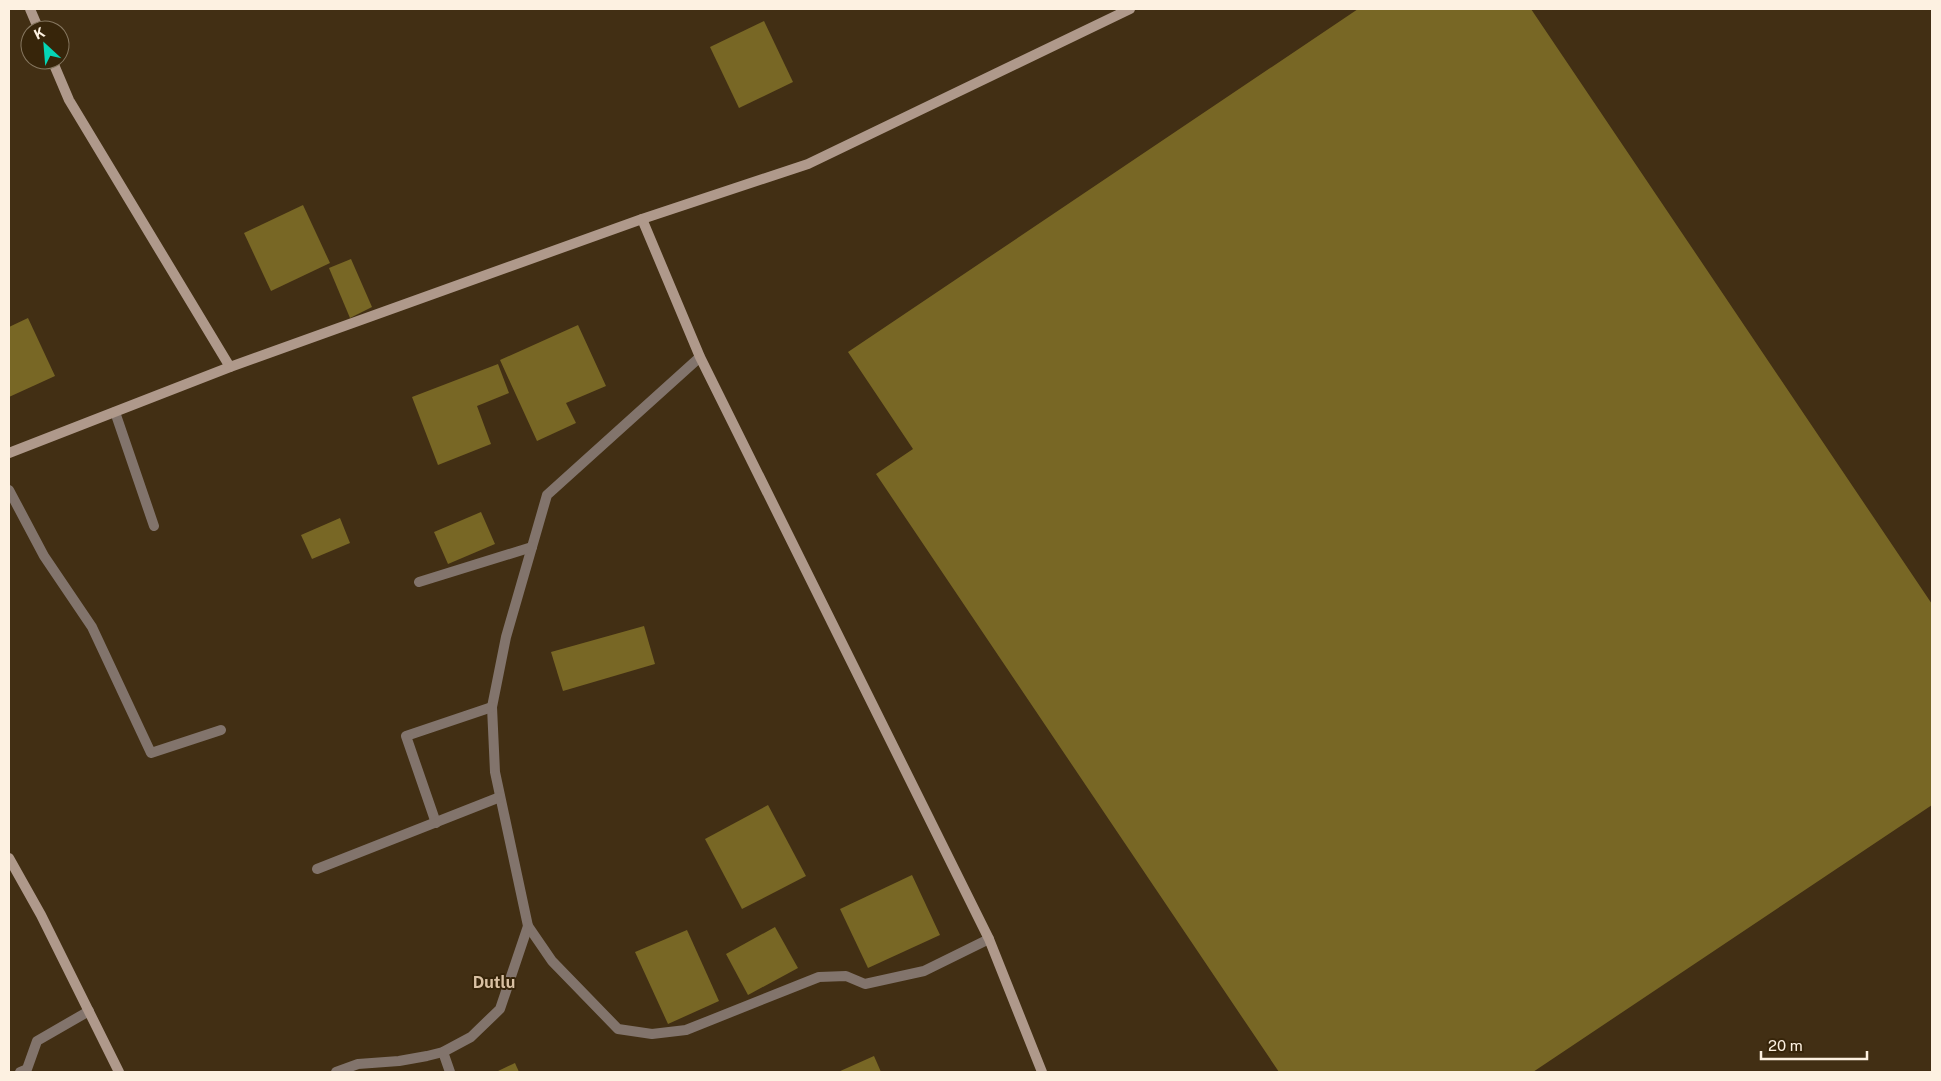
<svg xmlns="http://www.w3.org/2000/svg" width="1941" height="1081" font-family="'Public Sans',sans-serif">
<rect width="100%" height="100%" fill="#422f14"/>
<g fill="#786725">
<path d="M1358 9H1531L1932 604V805L1533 1072H1279L876 474 913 449 848 352Z"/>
<path d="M764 21 793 82 739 108 710 47Z"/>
<path d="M303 205 330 263 271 291 244 233Z"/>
<path d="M351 259 372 307 350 318 329 268Z"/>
<path d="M28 318 55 376 9 397V327Z"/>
<path d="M578 325 606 386 566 403 576 423 537 441 500 360Z"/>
<path d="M498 364 509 393 477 406 491 444 438 465 412 397Z"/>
<path d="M481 512 495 544 448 564 434 532Z"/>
<path d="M340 518 350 543 312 559 301 535Z"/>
<path d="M644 626 655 664 563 691 551 652Z"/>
<path d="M768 805 806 876 742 909 705 839Z"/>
<path d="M912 875 940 935 868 968 840 909Z"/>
<path d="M775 927 798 968 748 995 726 954Z"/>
<path d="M687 930 719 1001 668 1024 635 952Z"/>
<path d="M874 1056 881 1072H838Z"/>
<path d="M515 1063 519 1072H496Z"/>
</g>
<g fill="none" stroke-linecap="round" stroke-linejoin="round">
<path stroke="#82746c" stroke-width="10" d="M20 1072 27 1069 37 1041 89 1011"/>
<g stroke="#82746c" stroke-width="10">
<path d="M700 357 547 495 506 637 492 707 495 772 528 926 552 961 618 1029 652 1034 686 1030 819 977 846 976 865 984 924 971 989 939"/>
<path d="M115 412 154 526"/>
<path d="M9 490 44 556 92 627 151 753 221 730"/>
<path d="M419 582 532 547"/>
<path d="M436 823 406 736 492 707"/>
<path d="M317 869 500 797"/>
<path d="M443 1052 450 1072"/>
<path d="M336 1072 358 1064 399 1061 427 1056 443 1052 471 1037 500 1009 528 926"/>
</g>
<g stroke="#af998b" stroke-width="10">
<path d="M30 9 39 30"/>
<path d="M52 60 69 100 230 367"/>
<path d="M642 219 700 357 989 939 1042 1072"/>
<path d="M9 453 230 367 642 219 808 164 1130 9"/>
<path d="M9 858 41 915 119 1072"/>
</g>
</g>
<g text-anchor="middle" stroke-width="4" stroke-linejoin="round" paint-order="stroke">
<g font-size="16" font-weight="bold" fill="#d9c1a3" stroke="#37250a">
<text x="494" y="988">Dutlu</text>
</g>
</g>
<rect width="1941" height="1081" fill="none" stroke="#fdf1e1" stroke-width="20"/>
<g transform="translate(45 45) rotate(334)"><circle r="24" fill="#37250a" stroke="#867760"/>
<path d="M0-4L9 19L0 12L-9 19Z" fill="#05d5b6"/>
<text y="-8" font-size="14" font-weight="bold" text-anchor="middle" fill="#fdf1e1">K</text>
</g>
<path d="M1761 1051v8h106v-8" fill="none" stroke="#fdf1e1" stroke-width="2.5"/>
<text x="1768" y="1051" font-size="15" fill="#fdf1e1" stroke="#37250a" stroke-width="4" paint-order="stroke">20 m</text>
</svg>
